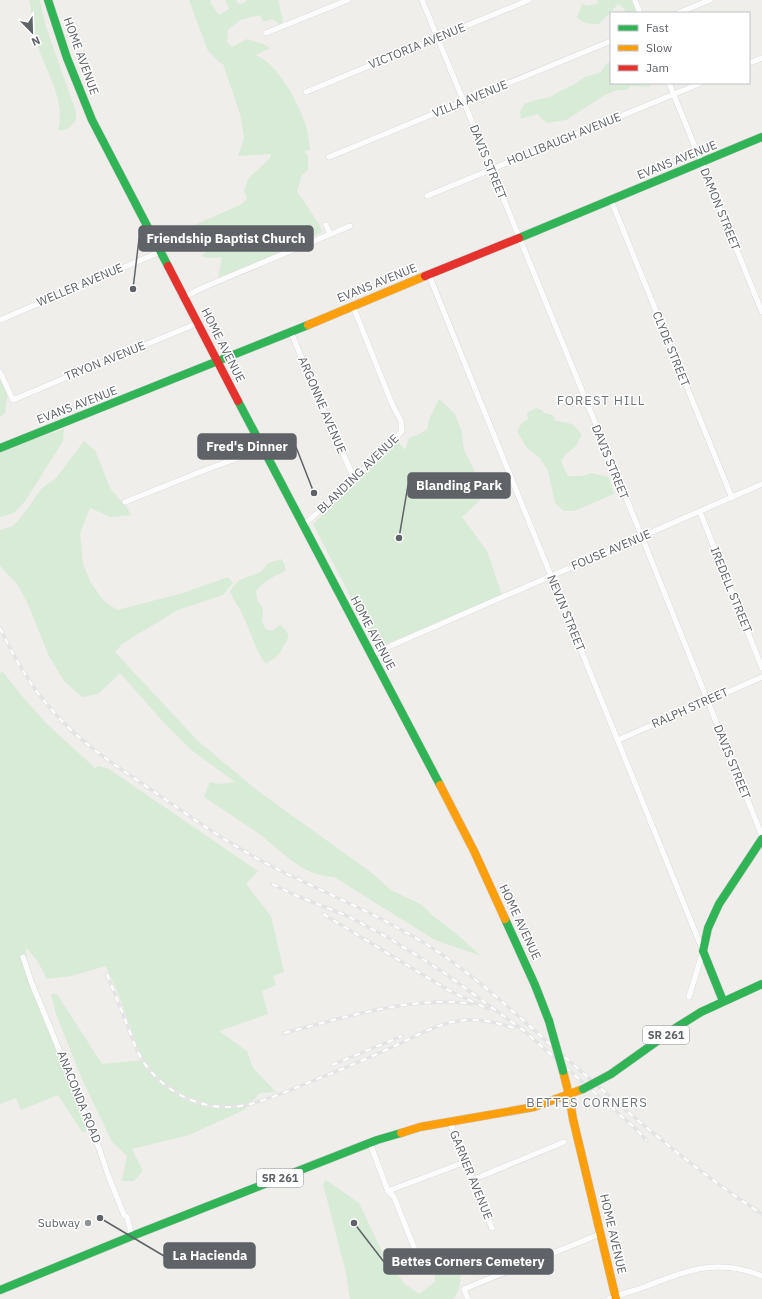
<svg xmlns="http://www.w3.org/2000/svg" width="762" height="1299" font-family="'IBM Plex Sans',sans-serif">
<rect width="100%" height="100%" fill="#efeeea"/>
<g fill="#d8ebd6">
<path d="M29 0H40L45 24 76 112V120C70 127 68 131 58 130 67 98 42 67 35 36 32 24 32 12 29 0Z"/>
<path d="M189 0H211L210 2 219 15 229 9 225 0H236L238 4 244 3 247 0H278L283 20 281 25 272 19 263 22 260 15 240 20 228 30 227 42 232 47 247 39 263 44 270 48 256 55C278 65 297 100 305 123 308 131 309 141 310 150L304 151 308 156V170L302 175 297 191 319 224 322 232 283 252 218 278 222 257 208 258 201 256 208 250V242L191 249 183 250 178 245 176 237 184 233 192 226 242 204 247 198 244 191 248 179 270 158 271 154 238 156 244 138 240 114 223 64 220 63 208 51Z"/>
<path d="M597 0H631L638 13H626L625 10 618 4 599 24C590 24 583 24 577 17L582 4 589 6 598 3Z"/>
<path d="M611 61V83H650L649 87 631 86 626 90H617L605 95 566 120 547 123 537 114 521 119 520 112 524 104 536 100 550 97 562 90 575 84 585 77 601 72 606 64Z"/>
<path d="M0 378 8 393 5 413 0 417Z"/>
<path d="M439 399 455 414 462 432 464 450 476 474 488 486 483 497 462 517 487 551 502 595 379 647 376 646 313 524 398 442 405 450 409 438 418 435 427 429 430 417Z"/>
<path d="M536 408 542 410 544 413 553 415 555 421C570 423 573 422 582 435L576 446 566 454 561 461 564 469 568 476H583L591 473 609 477 614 494 574 511H564L555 503 548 471 540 458 527 448 518 433V429L522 423 528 419 527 413Z"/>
<path d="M64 429 63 441 26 500 14 513 0 517V451Z"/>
<path d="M84 441 95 450 111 490 126 506 131 515 111 517 90 508 80 533 83 564 91 583 104 601 117 610 183 593 228 577 233 583 223 595 178 610 138 634 122 644 115 652 198 741 258 791 372 873 391 890 422 905 433 916 458 935 481 956 435 940 334 877C302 876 282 851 258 833 240 821 222 809 204 797L210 782 221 784 235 782 190 749 166 725 120 673 98 694 82 697 64 681 49 656 27 602 17 584 0 566V530L13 526 22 516 41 489 56 478Z"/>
<path d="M281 559 285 565V571C274 577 264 580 256 591L258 602 262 606 263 614 262 621 266 629 271 631 280 625C292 635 289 638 282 649 280 652 279 655 276 657 272 660 270 661 266 664 255 651 251 632 243 616 239 606 234 602 230 591 240 576 245 579 260 572 263 571 264 568 266 565 271 561 276 561 281 559Z"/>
<path d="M3 672 22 696 47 724 95 768 98 766 109 769 258 871 246 884 271 916 284 972 273 976 276 985 262 991 268 1014 219 1031 247 1051 253 1068 276 1092 260 1093 244 1110 189 1135 132 1149 143 1171 134 1181H122L127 1156 112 1142 81 1077 56 1014 51 994H57L102 1064 142 1060 118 993 106 966 71 976 47 979 38 962 26 947 28 979 90 1131 82 1132 58 1095 21 1110 16 1098 0 1104V673Z"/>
<path d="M326 1180 359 1203 385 1258 404 1283 419 1294 435 1282V1263L438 1248 461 1262C460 1275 463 1290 452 1299H350L346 1273 323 1184Z"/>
</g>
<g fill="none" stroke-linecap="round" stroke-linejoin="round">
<g stroke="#cbcccc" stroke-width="6">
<g id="street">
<path d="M422 0 642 537 762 836"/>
<path d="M635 0 640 13"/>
<path d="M678 13 710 0"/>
<path d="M266 33 348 0"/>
<path d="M749 63 762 58"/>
<path d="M669 83 762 312"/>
<path d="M306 92 529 0"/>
<path d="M329 157 611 41"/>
<path d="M427 196 701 83"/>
<path d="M611 200 732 498"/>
<path d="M326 225 330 234"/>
<path d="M429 275 703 951 689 997"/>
<path d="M184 297 202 288 350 226"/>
<path d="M0 320 160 252"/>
<path d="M291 332 318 398 354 478"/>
<path d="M0 372 13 400 53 383 198 323"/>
<path d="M125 502 205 470 263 449"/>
<path d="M700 512 762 668"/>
<path d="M303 525C335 499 363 467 394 440L402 431 401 421 392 404 353 306"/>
<path d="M372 654 762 484"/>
<path d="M618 740 762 677"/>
<path d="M23 957 31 981 99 1148 108 1175 124 1215 127 1217 132 1236"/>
<path d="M450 1121 456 1141 492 1228"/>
<path d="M370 1143 388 1191 394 1197 423 1270"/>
<path d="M472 1180 564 1142"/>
<path d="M388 1191 465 1162"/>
<path d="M468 1299 464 1289 600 1234"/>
<path d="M609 1299C621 1294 633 1291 644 1287 686 1271 717 1257 762 1276"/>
</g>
</g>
<g stroke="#cacacb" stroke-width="9">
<g id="fast">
<path d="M48 0 67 58 92 120 168 266"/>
<path d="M519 238 762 137"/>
<path d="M238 401 440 785"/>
<path d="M0 448 308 325"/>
<path d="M505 919 535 985 549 1021"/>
<path d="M723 1001 703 951 708 928 719 904 762 839"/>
<path d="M611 1074 677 1027 701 1012 762 984"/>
<path d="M0 1290 132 1236 377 1140 401 1133"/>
</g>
</g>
<g stroke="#cacacb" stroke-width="9">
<g id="slow">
<path d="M308 325 425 276"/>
<path d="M440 785 474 851 505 919"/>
<path d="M563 1071 569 1095 573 1119 616 1299"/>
<path d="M401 1133 420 1127 534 1107 583 1089"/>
</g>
</g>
<g stroke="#cacacb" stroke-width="9">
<g id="jam">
<path d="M168 266 238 401"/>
<path d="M425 276 519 238"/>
</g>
</g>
<use href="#street" stroke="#fdfcfc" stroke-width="5.5"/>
<use href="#fast" stroke="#30b455" stroke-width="8"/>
<use href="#slow" stroke="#ff9f0a" stroke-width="8"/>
<use href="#jam" stroke="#e5322d" stroke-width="8"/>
<g stroke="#e4e4e4" stroke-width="3.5">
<g id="rail">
<path d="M0 628C14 657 30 686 52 710 82 745 121 769 159 795 198 822 236 849 279 870 336 898 396 922 447 958 485 985 518 1016 552 1046 620 1105 686 1165 762 1214"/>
<path d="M272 884 297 896 345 915 359 922 392 940 443 972 523 1030 635 1128 647 1141"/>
<path d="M323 914 448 990 488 1009"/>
<path d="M107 974C114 992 121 1009 128 1027 133 1041 138 1056 148 1068 172 1098 212 1114 250 1104 270 1099 290 1090 310 1082 340 1070 369 1058 399 1044 418 1035 437 1024 458 1021 478 1018 496 1022 514 1028"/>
<path d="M284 1033C335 1020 385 1004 438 1002 449 1002 460 1002 472 1004"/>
<path d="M332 1065 402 1036"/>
</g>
</g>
<use href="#rail" stroke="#fff" stroke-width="2" stroke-dasharray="6" stroke-linecap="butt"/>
<g stroke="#cacacb" stroke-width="9" stroke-linecap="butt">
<g id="fast-bridge">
<path d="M549 1021 563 1071"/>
<path d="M583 1089 611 1074"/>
</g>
</g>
<use href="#fast-bridge" stroke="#30b455" stroke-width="8"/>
</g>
<circle fill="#919496" stroke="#fff" stroke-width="1.5" cx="88" cy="1223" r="4"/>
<g text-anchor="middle" stroke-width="3" stroke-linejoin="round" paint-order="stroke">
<g fill="#fff" stroke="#8f9295" stroke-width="1">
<rect x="643" y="1026" width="46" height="18" rx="3"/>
<rect x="257" y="1169" width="46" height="18" rx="3"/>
</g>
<g font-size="11" font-weight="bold" fill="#5f6368">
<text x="666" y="1039">SR 261</text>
<text x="280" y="1182">SR 261</text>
</g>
<g font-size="12" fill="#5f6368" stroke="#fff">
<text transform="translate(417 46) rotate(-22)" y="4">VICTORIA AVENUE</text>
<text transform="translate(81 56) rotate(70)" y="4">HOME AVENUE</text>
<text transform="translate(470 99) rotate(-22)" y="4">VILLA AVENUE</text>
<text transform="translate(564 139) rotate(-22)" y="4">HOLLIBAUGH AVENUE</text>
<text transform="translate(677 160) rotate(-22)" y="4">EVANS AVENUE</text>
<text transform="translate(488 162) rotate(68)" y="4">DAVIS STREET</text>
<text transform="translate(720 209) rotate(68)" y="4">DAMON STREET</text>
<text transform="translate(377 283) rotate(-22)" y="4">EVANS AVENUE</text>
<text transform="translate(80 285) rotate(-23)" y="4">WELLER AVENUE</text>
<text transform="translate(223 345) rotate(63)" y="4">HOME AVENUE</text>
<text transform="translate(671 349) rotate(68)" y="4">CLYDE STREET</text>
<text transform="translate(105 361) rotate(-22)" y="4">TRYON AVENUE</text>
<text transform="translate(77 405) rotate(-21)" y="4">EVANS AVENUE</text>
<text transform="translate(322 405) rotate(67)" y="4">ARGONNE AVENUE</text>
<text transform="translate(610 462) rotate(68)" y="4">DAVIS STREET</text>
<text transform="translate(358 474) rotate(-44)" y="4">BLANDING AVENUE</text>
<text transform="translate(611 550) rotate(-23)" y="4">FOUSE AVENUE</text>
<text transform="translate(731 590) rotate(68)" y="4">IREDELL STREET</text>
<text transform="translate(566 613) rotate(68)" y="4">NEVIN STREET</text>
<text transform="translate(373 633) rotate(62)" y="4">HOME AVENUE</text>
<text transform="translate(690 708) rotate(-24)" y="4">RALPH STREET</text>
<text transform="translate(732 762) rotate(68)" y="4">DAVIS STREET</text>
<text transform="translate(520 922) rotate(65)" y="4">HOME AVENUE</text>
<text transform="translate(79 1097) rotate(68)" y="4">ANACONDA ROAD</text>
<text transform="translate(471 1175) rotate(68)" y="4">GARNER AVENUE</text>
<text transform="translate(613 1234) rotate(77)" y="4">HOME AVENUE</text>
</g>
<g font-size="12" fill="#5f6368" stroke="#fff" text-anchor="end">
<text x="80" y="1227">Subway</text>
</g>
<g font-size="13" letter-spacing="1" fill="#70757a" stroke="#fff">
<text x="601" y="405">FOREST HILL</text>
<text x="587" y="1107">BETTES CORNERS</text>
</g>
</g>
<path fill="none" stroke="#5f6368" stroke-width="1.5" d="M133 289L139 239M314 493L296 447M399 538L408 485M100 1218L164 1256M354 1223L384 1262"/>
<g fill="#5f6368" stroke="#fff" stroke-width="1.5">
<circle cx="133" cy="289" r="4"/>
<circle cx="314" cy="493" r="4"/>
<circle cx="399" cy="538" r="4"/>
<circle cx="100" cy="1218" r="4"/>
<circle cx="354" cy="1223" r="4"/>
</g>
<g fill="#5f6368" stroke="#5f6368" stroke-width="1.5">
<rect x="139" y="226" width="174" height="25" rx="4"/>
<rect x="198" y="434" width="98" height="25" rx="4"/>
<rect x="408" y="473" width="102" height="25" rx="4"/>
<rect x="164" y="1243" width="91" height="25" rx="4"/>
<rect x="384" y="1249" width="169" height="25" rx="4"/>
</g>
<g font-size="13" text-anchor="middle" font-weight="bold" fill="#fff">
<text x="226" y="243">Friendship Baptist Church</text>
<text x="247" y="451">Fred's Dinner</text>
<text x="459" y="490">Blanding Park</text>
<text x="210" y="1260">La Hacienda</text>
<text x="468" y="1266">Bettes Corners Cemetery</text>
</g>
<rect x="610" y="12" width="140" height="72" fill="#ffffff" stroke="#bfc1c3"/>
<rect x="618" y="25" width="20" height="6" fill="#30b455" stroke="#bfc1c3"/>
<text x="646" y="32" font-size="12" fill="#5f6368">Fast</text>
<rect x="618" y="45" width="20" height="6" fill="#ff9f0a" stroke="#bfc1c3"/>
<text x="646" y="52" font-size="12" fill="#5f6368">Slow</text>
<rect x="618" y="65" width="20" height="6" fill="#e5322d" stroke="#bfc1c3"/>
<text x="646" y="72" font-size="12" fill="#5f6368">Jam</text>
<g transform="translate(32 32) rotate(157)" stroke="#ffffff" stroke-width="3" paint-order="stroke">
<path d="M0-3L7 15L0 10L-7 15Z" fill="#5f6368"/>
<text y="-6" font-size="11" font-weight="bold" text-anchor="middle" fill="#5f6368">N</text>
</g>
</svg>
